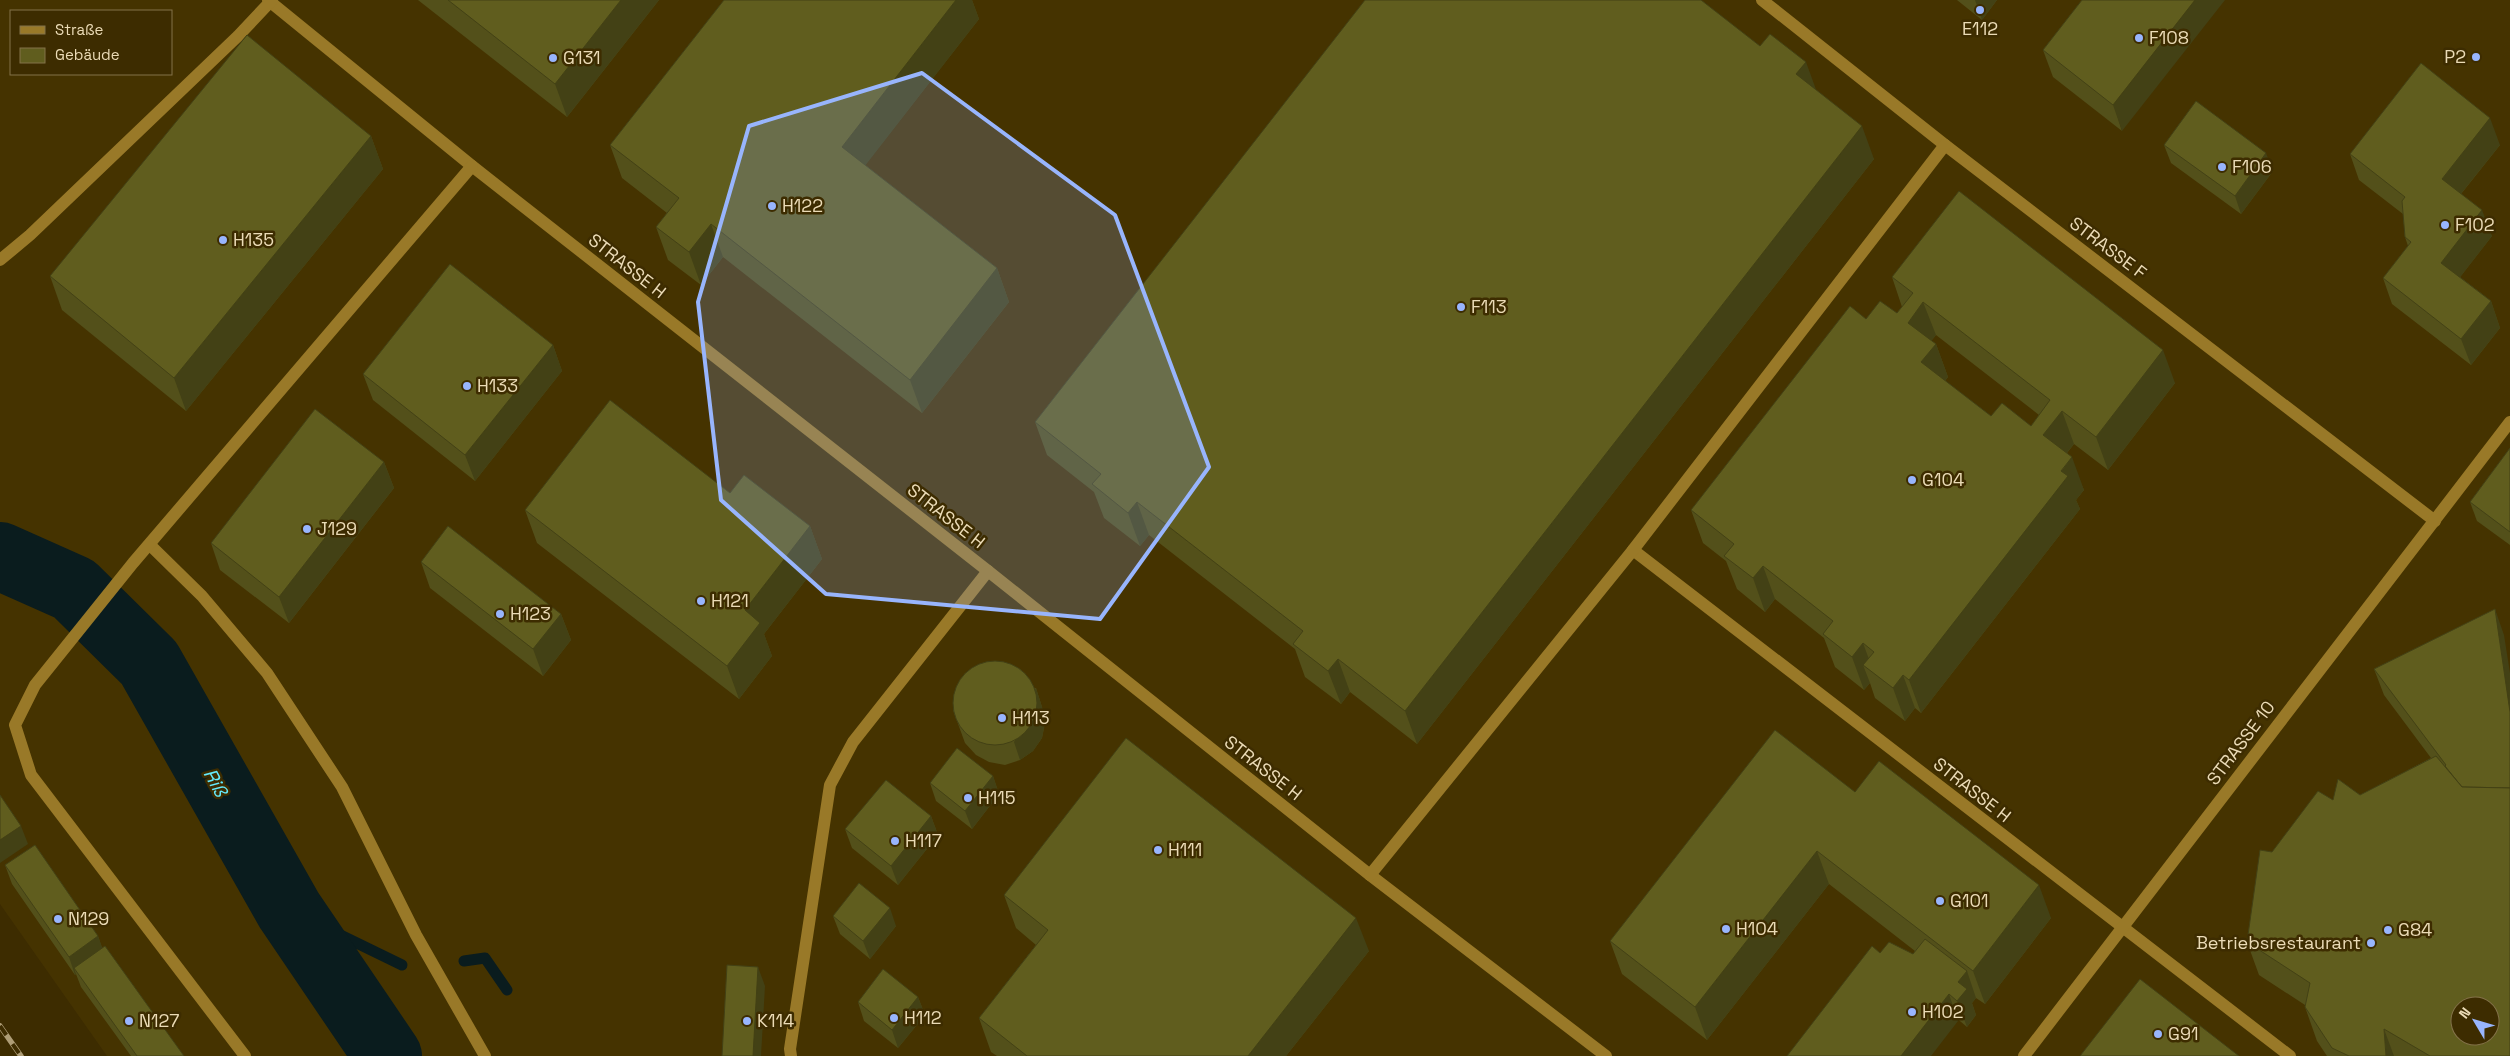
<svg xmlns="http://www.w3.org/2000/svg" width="2510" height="1056" font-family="'Space Grotesk',sans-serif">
<rect width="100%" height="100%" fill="#3d2c00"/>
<path fill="#453300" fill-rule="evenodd" d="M0 0H2510V1056H107L0 904ZM11 11H171V74H11ZM2460 1006H2490V1036H2460Z"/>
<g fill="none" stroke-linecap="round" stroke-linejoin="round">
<g stroke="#0a1c1e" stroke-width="11">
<path d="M289 910 402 965"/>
<path d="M464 961 485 958 507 990"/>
</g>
<path stroke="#0a1c1e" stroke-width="68" d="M0 556 74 589 149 663 289 910 388 1056"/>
<g stroke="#997928" stroke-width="12">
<path d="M268 0 472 166 988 571 1370 875 1606 1056"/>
<path d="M1762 0 1945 145 2435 521"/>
<path d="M0 260 30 235 238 36 272 0"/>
<path d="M150 545 202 596 267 673 342 787 416 935 485 1056"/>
<path d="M1633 550 2290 1056"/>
<path d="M1370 875 1633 550 1945 145"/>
<path d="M245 1056 31 775 15 725 35 685 133 563 472 166"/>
<path d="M791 1056 790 1049 830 785 853 742 988 571"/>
<path d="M2024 1056 2510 422"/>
</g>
<g stroke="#ae9d76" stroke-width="5.5">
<path id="rail" d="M0 1026 21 1056"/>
</g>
<use href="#rail" stroke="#3d2c00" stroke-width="4" stroke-dasharray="11" stroke-linecap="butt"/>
</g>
<g fill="#53501a" fill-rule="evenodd">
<path d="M418 0H659L567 117Z"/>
<path d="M724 0H972L979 19 865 165 997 268 1009 302 922 413 723 257 701 285 668 260 656 227 667 213 622 178 610 145Z"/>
<path d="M1957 0H1997L1982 20Z"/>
<path d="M2082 0 2122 131 2053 77 2043 50Z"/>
<path d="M1816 90 1874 159 1417 744 1350 692 1341 704 1305 677 1295 649 1149 535 1140 546 1104 518 1094 492 1047 455 1035 422Z"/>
<path d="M371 136 383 169 186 411 62 310 50 276Z"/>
<path d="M2164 145 2273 171 2241 214 2171 163Z"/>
<path d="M2500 145 2461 194 2492 236 2460 277 2491 301 2500 328 2471 365 2392 304 2383 278 2408 246 2405 237 2403 214 2359 180 2350 154Z"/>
<path d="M1892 277 2175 383 2108 470 2074 444 2067 453 2084 490 2076 500 2080 509 1921 713 1915 708 1905 721 1875 698 1870 683 1864 690 1835 667 1824 638 1775 599 1765 612 1737 589 1726 561 1703 543 1691 510 1866 319 1897 313 1902 307ZM1936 335 2039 415 2031 426 1991 416 1945 381 1948 377 1936 344 1931 341Z"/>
<path d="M553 345 562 371 475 481 373 400 363 374Z"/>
<path d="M2510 448V545L2477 521 2470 502Z"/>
<path d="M384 462 394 488 289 623 220 570 211 543Z"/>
<path d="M525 510 810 526 822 559 764 634 772 656 739 699 537 543Z"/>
<path d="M421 562 561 614 571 640 543 676 430 588Z"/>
<path d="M2504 635 2510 1056H2327L2317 1041 2305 1007V1005L2259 975 2247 942 2272 852 2333 800 2360 795 2431 758 2384 695 2374 669Z"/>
<path d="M1036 688 1042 707 1045 723 1042 738 1033 751 1020 760 1005 765 989 762 976 755 965 743 953 710Z"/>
<path d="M993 776 999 794 972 829 936 801 930 783Z"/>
<path d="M1855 792 2051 918 1985 1004 1976 998 1972 1003 1976 1015 1967 1027 1880 953 1913 954 1915 951 1829 884 1707 1040 1622 974 1610 941Z"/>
<path d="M931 816 938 835 898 885 852 848 845 829Z"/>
<path d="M5 865 98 936 102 948 184 1056H131L81 987 76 974 75 975 12 884Z"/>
<path d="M1004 895 1369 951 1286 1056H997L991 1052 979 1018 1036 945 1016 928Z"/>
<path d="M833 916 896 926 870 959 840 934Z"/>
<path d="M918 997 925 1015 898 1048 864 1021 858 1002Z"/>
</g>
<g fill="#434115">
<path d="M621 0H659L567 117 555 84Z"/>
<path d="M956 0H972L979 19 854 180 842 147Z"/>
<path d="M1975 0H1997L1982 20Z"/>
<path d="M2195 0H2225L2122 131 2113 105Z"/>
<path d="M1806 62 1818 95 1796 74Z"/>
<path d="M2490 118 2500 145 2452 205 2442 179Z"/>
<path d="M1862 126 1874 159 1417 744 1405 711Z"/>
<path d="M371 136 383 169 186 411 174 378Z"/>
<path d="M2266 153 2273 171 2241 214 2235 196Z"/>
<path d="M2482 210 2492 236 2451 289 2441 263Z"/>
<path d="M711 224 723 257 701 285 689 252Z"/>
<path d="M997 268 1009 302 922 413 910 380Z"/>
<path d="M2491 301 2500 328 2471 365 2461 339Z"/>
<path d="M1923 302 1936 335 1920 356 1908 323Z"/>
<path d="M1936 344 1948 377 1933 395 1921 362Z"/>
<path d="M553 345 562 371 475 481 465 455Z"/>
<path d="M2163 350 2175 383 2108 470 2096 437Z"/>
<path d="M2062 411 2074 444 2055 468 2043 435Z"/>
<path d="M2072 457 2084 490 2076 500 2080 509 1921 713 1909 680Z"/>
<path d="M384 462 394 488 289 623 279 597Z"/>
<path d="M1137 502 1149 535 1140 546 1128 513Z"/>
<path d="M810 526 822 559 764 634 772 656 739 699 727 666 745 610Z"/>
<path d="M1763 566 1775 599 1765 612 1753 578Z"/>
<path d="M2495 609 2504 635 2510 673V712Z"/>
<path d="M561 614 571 640 543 676 533 649Z"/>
<path d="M1863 643 1874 673 1863 665 1870 683 1864 690 1852 657Z"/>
<path d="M1338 659 1350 692 1341 704 1328 671Z"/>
<path d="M1903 675 1915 708 1905 721 1893 688Z"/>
<path d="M1036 688 1042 707 1045 723 1042 738 1033 751 1020 760 1014 742Z"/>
<path d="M993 776 999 794 972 829 965 811Z"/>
<path d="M931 816 938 835 898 885 891 866Z"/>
<path d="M21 826 28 844 0 863V840Z"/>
<path d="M1817 851 1829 884 1707 1040 1695 1007Z"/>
<path d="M2039 885 2051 918 1985 1004 1973 971Z"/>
<path d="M890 908 896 926 870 959 863 941Z"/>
<path d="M1356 918 1369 951 1286 1056H1248Z"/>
<path d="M98 936 105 955 74 968 76 974 75 975 69 957Z"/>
<path d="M758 967 765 986 761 1056H753Z"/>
<path d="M1967 971 1976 998 1972 1003 1976 1015 1967 1027 1957 1001 1958 982Z"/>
<path d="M1949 994 1958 1021 1931 1056H1901Z"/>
<path d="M918 997 925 1015 898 1048 892 1030Z"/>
<path d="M2384 1029 2394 1056H2386Z"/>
</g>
<g fill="#605d1e" stroke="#434115" fill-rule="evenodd">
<path d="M448 0H621L555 84Z"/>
<path d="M724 0H956L842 147 997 268 910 380 711 224 689 252 656 227 679 198 610 145Z"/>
<path d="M1365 0H1701L1760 46 1770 34 1806 62 1796 74 1862 126 1405 711 1338 659 1328 671 1293 644 1303 631 1137 502 1128 513 1092 484 1101 474 1035 422Z"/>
<path d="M2082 0H2195L2113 105 2043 50Z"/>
<path d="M247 35 371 136 174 378 50 276Z"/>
<path d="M2421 63 2490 118 2442 179 2482 210 2441 263 2491 301 2461 339 2383 278 2411 242 2405 237 2402 201 2405 197 2350 154Z"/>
<path d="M2196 101 2266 153 2235 196 2164 145Z"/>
<path d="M1959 191 2163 350 2096 437 2062 411 2043 435 2072 457 2061 471 2068 476 1909 680 1903 675 1893 688 1863 665 1874 652 1863 643 1852 657 1823 634 1833 621 1763 566 1753 578 1724 556 1734 544 1691 510 1850 306 1866 319 1880 301 1897 313 1913 293 1892 277ZM1923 302 2050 400 2031 426 2002 403 1991 416 1921 362 1936 344 1908 323Z"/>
<path d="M450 264 553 345 465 455 363 374Z"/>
<path d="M610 400 730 493 744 475 810 526 745 610 760 623 727 666 525 510Z"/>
<path d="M315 409 384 462 279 597 211 543Z"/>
<path d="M2510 448V532L2470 502Z"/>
<path d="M448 526 561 614 533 649 421 562Z"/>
<path d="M2495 609 2510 712V788L2462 787 2445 766 2446 765 2374 669Z"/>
<circle cx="995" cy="703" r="42"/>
<path d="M1775 730 1855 792 1879 761 2039 885 1973 971 1817 851 1695 1007 1610 941Z"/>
<path d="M1126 738 1356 918 1248 1056H1027L979 1018 1048 930 1004 895Z"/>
<path d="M957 748 993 776 965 811 930 783Z"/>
<path d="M2436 756 2462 787 2510 788V1056H2430L2384 1029 2386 1056H2349L2332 1048 2305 1007 2310 983 2247 942 2260 850 2272 852 2318 791 2333 800 2338 779 2360 795ZM2460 1006H2490V1036H2460Z"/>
<path d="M886 780 931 816 891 866 845 829Z"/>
<path d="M0 795 21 826 0 840Z"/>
<path d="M35 845 98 936 69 957 5 865Z"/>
<path d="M859 883 890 908 863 941 833 916Z"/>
<path d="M1925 939 1967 971 1958 982 1967 989 1957 1001 1949 994 1901 1056H1787L1872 946 1880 953 1889 942 1913 954Z"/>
<path d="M105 946 184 1056H137L74 968Z"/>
<path d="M727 965 758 967 753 1056H722Z"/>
<path d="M883 969 918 997 892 1030 858 1002Z"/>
<path d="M2140 979 2239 1056H2080Z"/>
</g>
<path fill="#98b5fd" fill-opacity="0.2" stroke="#98b5fd" stroke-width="4" stroke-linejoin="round" d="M922 73 1115 215 1209 467 1100 619 826 594 721 500 698 302 749 126Z"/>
<g fill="#98b5fd" stroke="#3d2c00" stroke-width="2">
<circle cx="1980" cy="10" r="5"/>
<circle cx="2139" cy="38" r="5"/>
<circle cx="2476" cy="57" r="5"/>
<circle cx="553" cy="58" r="5"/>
<circle cx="2222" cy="167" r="5"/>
<circle cx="772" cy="206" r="5"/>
<circle cx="2445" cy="225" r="5"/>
<circle cx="223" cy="240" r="5"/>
<circle cx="1461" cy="307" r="5"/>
<circle cx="467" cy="386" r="5"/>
<circle cx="1912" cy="480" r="5"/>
<circle cx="307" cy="529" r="5"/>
<circle cx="701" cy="601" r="5"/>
<circle cx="500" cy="614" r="5"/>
<circle cx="1002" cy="718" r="5"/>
<circle cx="968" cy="798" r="5"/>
<circle cx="895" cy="841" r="5"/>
<circle cx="1158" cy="850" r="5"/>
<circle cx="1940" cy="901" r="5"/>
<circle cx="58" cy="919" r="5"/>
<circle cx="1726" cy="929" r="5"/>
<circle cx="2388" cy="930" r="5"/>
<circle cx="2371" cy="943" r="5"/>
<circle cx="1912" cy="1012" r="5"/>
<circle cx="894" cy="1018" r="5"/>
<circle cx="129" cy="1021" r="5"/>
<circle cx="747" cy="1021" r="5"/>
<circle cx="2158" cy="1034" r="5"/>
</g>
<g text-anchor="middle" stroke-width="5" stroke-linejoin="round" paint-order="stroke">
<g font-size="18" fill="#ebdbb6" stroke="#3d2c00" text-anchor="start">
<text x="1980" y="35" text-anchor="middle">E112</text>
<text x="2149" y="44">F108</text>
<text x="2466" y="63" text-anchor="end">P2</text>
<text x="563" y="64">G131</text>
<text x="2232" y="173">F106</text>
<text x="782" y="212">H122</text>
<text x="2455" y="231">F102</text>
<text x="233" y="246">H135</text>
<text x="1471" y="313">F113</text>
<text x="477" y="392">H133</text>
<text x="1922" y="486">G104</text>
<text x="317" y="535">J129</text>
<text x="711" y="607">H121</text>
<text x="510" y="620">H123</text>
<text x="1012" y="724">H113</text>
<text x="978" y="804">H115</text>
<text x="905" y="847">H117</text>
<text x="1168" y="856">H111</text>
<text x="1950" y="907">G101</text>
<text x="68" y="925">N129</text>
<text x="1736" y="935">H104</text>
<text x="2398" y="936">G84</text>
<text x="2361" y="949" text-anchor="end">Betriebsrestaurant</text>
<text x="1922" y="1018">H102</text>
<text x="904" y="1024">H112</text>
<text x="139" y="1027">N127</text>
<text x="757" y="1027">K114</text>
<text x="2168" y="1040">G91</text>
</g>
<g font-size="18" fill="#ebdbb6" stroke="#3d2c00">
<text transform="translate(2108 248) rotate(37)" y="6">STRASSE F</text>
<text transform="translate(627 266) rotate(38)" y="6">STRASSE H</text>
<text transform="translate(946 516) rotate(38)" y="6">STRASSE H</text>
<text transform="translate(2241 743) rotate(-53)" y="6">STRASSE 10</text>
<text transform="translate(1263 768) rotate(38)" y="6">STRASSE H</text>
<text transform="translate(1972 790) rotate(38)" y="6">STRASSE H</text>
</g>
<g font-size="19" font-style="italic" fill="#65ebfd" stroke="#3d2c00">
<text transform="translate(216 782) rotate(61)" y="7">Riß</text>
</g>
</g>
<rect x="10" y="10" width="162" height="65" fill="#3d2c00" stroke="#837249"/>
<rect x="20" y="26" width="25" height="8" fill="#997928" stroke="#837249"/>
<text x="55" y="35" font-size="15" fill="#ebdbb6">Straße</text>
<rect x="20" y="48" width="25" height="15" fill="#605d1e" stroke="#837249"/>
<text x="55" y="60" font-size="15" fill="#ebdbb6">Gebäude</text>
<g transform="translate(2475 1021) rotate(308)"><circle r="24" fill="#3d2c00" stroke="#837249"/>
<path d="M0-4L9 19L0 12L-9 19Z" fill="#98b5fd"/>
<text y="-8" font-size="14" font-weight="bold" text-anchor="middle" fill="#ebdbb6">N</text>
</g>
</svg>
